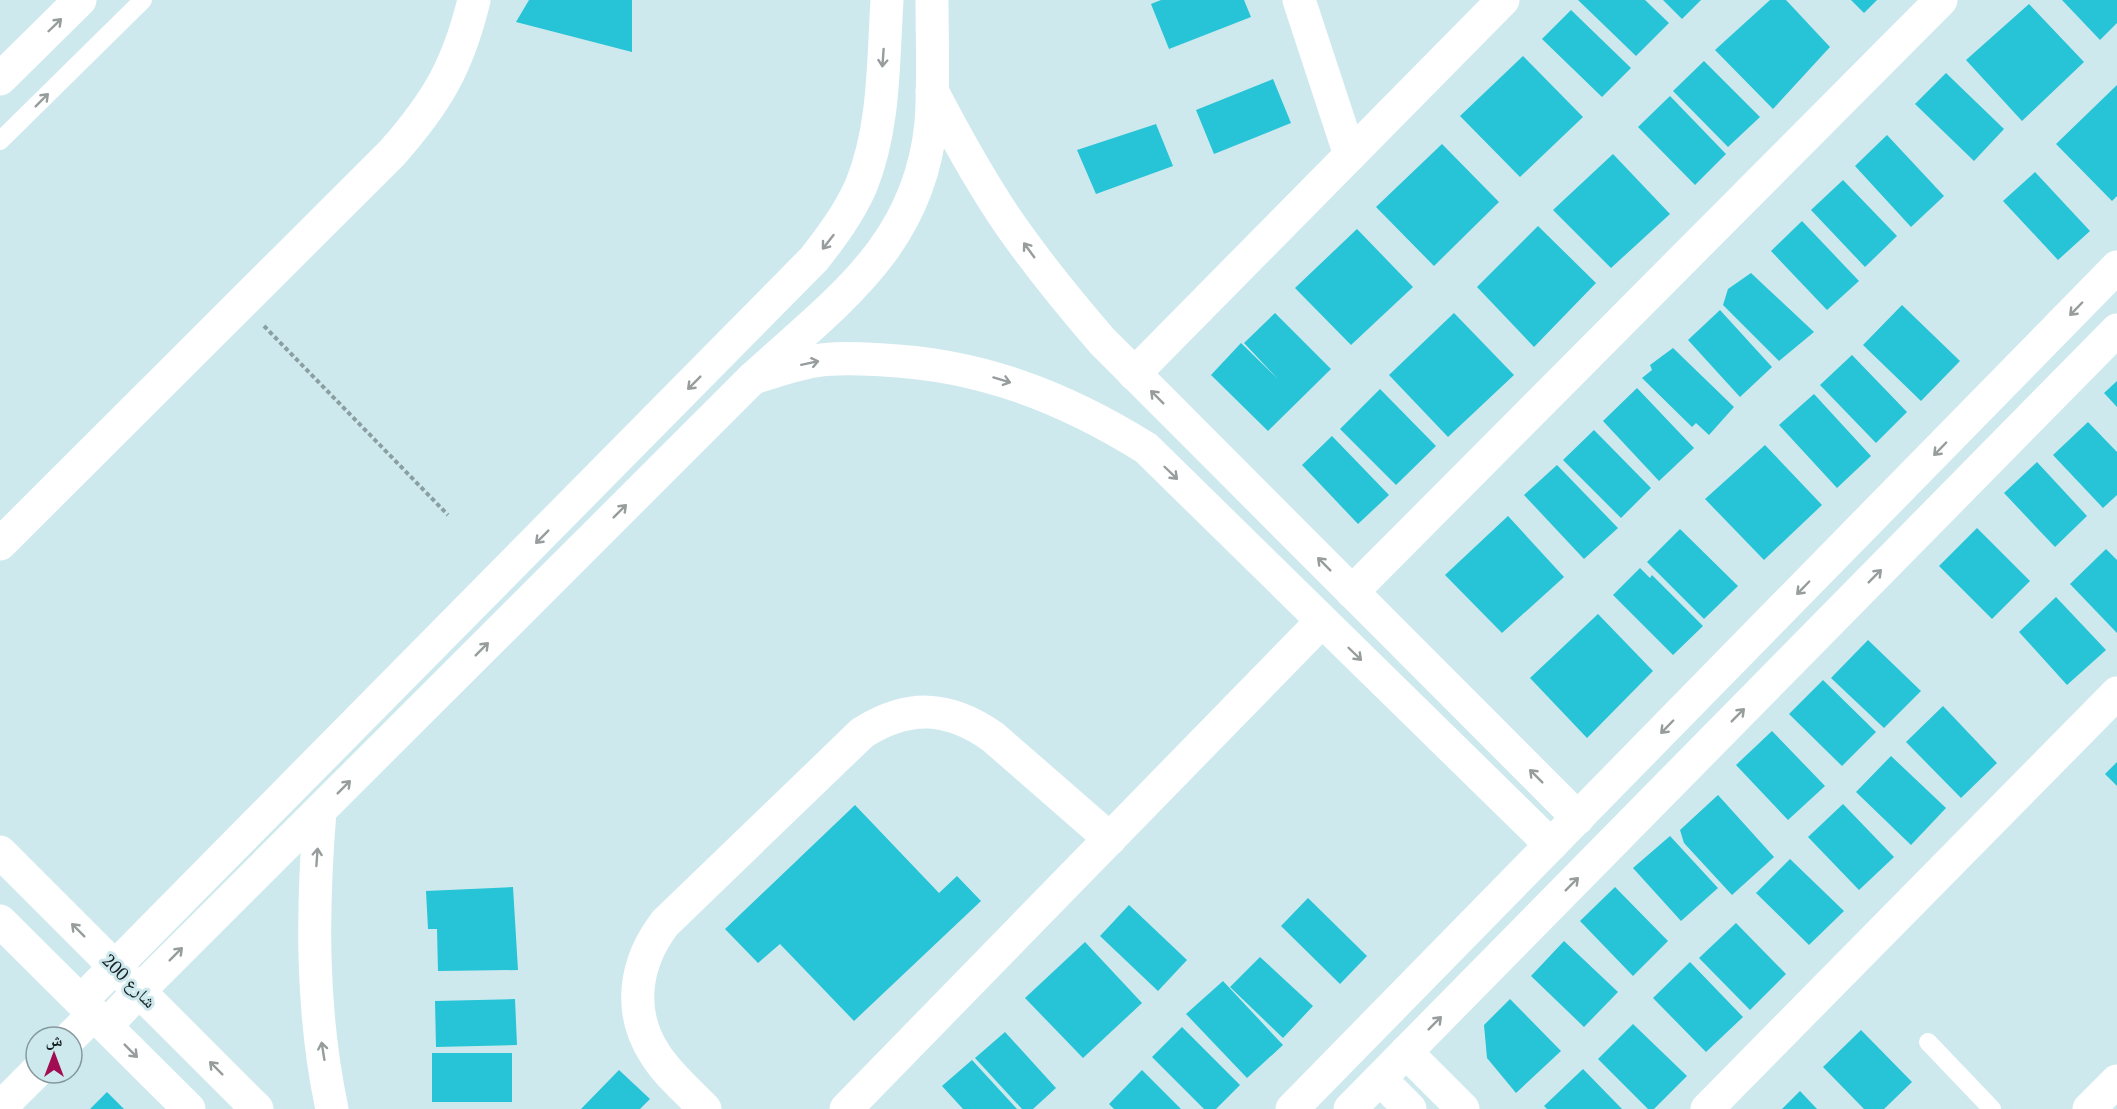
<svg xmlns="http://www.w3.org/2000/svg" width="2117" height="1109" font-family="'PT Serif','Noto Naskh Arabic',serif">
<rect width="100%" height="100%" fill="#cee9ed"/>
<g fill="#26c4d6">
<path d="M529 0H632V52L516 22Z"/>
<path d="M1161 0H1244L1251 17 1169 49 1151 4Z"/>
<path d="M1578 0H1645L1669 23 1636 56Z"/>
<path d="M1663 0H1701L1682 19Z"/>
<path d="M1770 0H1786L1830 47 1773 109 1715 50Z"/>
<path d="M1851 0H1877L1864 13Z"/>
<path d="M2062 0H2117V23L2100 40Z"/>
<path d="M2029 4 2084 62 2022 121 1966 60Z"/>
<path d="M1571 10 1631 68 1602 97 1542 39Z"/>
<path d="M1523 56 1583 117 1520 177 1460 116Z"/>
<path d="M1704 61 1760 117 1728 147 1673 91Z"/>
<path d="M1946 73 2004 129 1974 161 1915 104Z"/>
<path d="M1273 79 1291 123 1214 154 1196 110Z"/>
<path d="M2117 85V196L2112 201 2056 144Z"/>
<path d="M1670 96 1726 154 1695 185 1638 127Z"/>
<path d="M1156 124 1173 166 1096 194 1077 150Z"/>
<path d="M1887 135 1944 196 1911 227 1855 166Z"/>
<path d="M1442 144 1499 202 1434 266 1376 207Z"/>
<path d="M1613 154 1670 214 1611 268 1553 210Z"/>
<path d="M2035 172 2090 231 2058 260 2003 201Z"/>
<path d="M1843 180 1897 236 1865 267 1811 210Z"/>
<path d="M1802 221 1859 281 1827 310 1771 251Z"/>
<path d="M1538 226 1596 283 1534 347 1477 287Z"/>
<path d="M1357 229 1413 287 1351 345 1295 288Z"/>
<path d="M1751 273 1814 332 1779 361 1723 305 1728 289Z"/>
<path d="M1902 305 1960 361 1921 401 1863 345Z"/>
<path d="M1720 310 1772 367 1740 397 1688 340Z"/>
<path d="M1275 313 1331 369 1268 431 1211 375 1241 343 1278 379 1244 343Z"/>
<path d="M1454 313 1514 375 1448 437 1389 375Z"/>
<path d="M1673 348 1734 407 1709 435 1696 423 1692 427 1642 378 1652 370 1650 365Z"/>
<path d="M1852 355 1907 412 1876 443 1820 385Z"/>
<path d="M2117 381V407L2104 393Z"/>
<path d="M1637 388 1694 448 1659 481 1603 421Z"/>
<path d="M1380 389 1436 446 1396 485 1340 429Z"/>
<path d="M1814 394 1871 456 1837 488 1779 425Z"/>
<path d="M2088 422 2117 452V495L2103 508 2053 455Z"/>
<path d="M1594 430 1651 488 1621 518 1563 460Z"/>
<path d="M1332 436 1389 495 1358 524 1302 465Z"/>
<path d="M1765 445 1822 505 1764 560 1705 499Z"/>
<path d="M2037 462 2087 516 2055 547 2004 493Z"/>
<path d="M1557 465 1618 528 1584 559 1524 495Z"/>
<path d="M1508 516 1564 577 1502 633 1445 575Z"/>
<path d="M1977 528 2030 581 1992 619 1939 566Z"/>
<path d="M1680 529 1738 586 1704 619 1647 562Z"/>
<path d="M2106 549 2117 560V633L2070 584Z"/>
<path d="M1640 568 1650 578 1652 575 1703 626 1673 655 1613 595Z"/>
<path d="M2056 597 2106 650 2067 685 2019 632Z"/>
<path d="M1598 614 1653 671 1587 738 1530 678Z"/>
<path d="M1868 640 1921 691 1884 728 1831 678Z"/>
<path d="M1823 680 1876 732 1842 766 1789 714Z"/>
<path d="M1943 706 1997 763 1961 798 1906 742Z"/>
<path d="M1772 731 1825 786 1788 820 1736 765Z"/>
<path d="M1891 756 1946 808 1911 845 1856 792Z"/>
<path d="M2117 762V786L2105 774Z"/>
<path d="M1718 795 1774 857 1732 895 1684 843 1680 830Z"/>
<path d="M1843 804 1894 857 1859 890 1808 837Z"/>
<path d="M855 805 939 893 957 876 981 901 854 1021 780 944 758 963 725 929Z"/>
<path d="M1670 836 1718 888 1681 921 1633 868Z"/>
<path d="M1790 859 1844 911 1809 945 1756 893Z"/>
<path d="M513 887 518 970 438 971 437 929H428L426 891Z"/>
<path d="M1615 887 1668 941 1633 976 1580 921Z"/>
<path d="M1308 898 1367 956 1340 984 1281 926Z"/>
<path d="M1129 905 1187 960 1158 991 1100 936Z"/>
<path d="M1736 923 1786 974 1750 1010 1699 958Z"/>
<path d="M1564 941 1618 992 1584 1027 1531 976Z"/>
<path d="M1085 942 1142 1003 1083 1058 1025 998Z"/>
<path d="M1260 957 1313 1006 1283 1038 1230 987Z"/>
<path d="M1690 962 1743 1017 1706 1052 1653 998Z"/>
<path d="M1223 981 1283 1045 1247 1078 1186 1014Z"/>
<path d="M515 999 517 1045 436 1047 435 1001Z"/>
<path d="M1510 999 1561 1051 1516 1093 1487 1058 1484 1025Z"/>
<path d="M1633 1024 1687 1076 1654 1109H1648L1598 1059Z"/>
<path d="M1182 1027 1240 1085 1216 1109H1204L1152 1057Z"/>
<path d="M1861 1030 1912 1082 1884 1109H1864L1823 1067Z"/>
<path d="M1005 1032 1056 1088 1033 1109H1022L975 1058Z"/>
<rect x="432" y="1053" width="80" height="49"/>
<path d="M972 1060 1017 1109H963L942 1086Z"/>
<path d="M1583 1069 1622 1109H1547L1544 1106Z"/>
<path d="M619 1070 650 1099 640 1109H581Z"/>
<path d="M1142 1070 1181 1109H1114L1109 1104Z"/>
<path d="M1800 1091 1817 1109H1782Z"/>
<path d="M107 1092 124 1109H90Z"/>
</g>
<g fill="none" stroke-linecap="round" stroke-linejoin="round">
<path stroke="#8a9fa2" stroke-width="4" stroke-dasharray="4.5 3" stroke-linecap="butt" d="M264 326 448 515"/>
<g stroke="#fff" stroke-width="18">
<path d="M0 141 143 0"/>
<path d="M1928 1042 1992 1109"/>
</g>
<g stroke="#fff" stroke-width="33">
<path d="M1299 0 1350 155"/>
<path d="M932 91C956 137 981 183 1011 226 1039 266 1070 304 1102 341L1578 818"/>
<path d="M1134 374 1503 0"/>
<path d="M753 378C774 372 795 364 815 361 838 357 862 359 884 360 982 365 1064 397 1146 448L1551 845"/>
<path d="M0 544 392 153C437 102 458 66 474 0"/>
<path d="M1352 592 1941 0"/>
<path d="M1406 1052 1463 1109"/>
<path d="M1380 1079 1410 1109"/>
<path d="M705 1109C688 1091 668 1075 655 1054 627 1011 635 962 665 923L862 733C908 704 948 705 993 737L1110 839"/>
<path d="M846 1109 1322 621"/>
<path d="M1292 1109 2117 267"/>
<path d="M1350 1109 2117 330"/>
<path d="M1707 1109 2117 693"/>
<path d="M2089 1109 2117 1081"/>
</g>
<g stroke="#fff" stroke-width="33">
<path d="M0 79 80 0"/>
<path d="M320 811C312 910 311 1011 332 1109"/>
<path d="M0 852 257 1109"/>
<path d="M0 921 189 1109"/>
<path d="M81 1001 814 259C832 236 849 213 861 186 885 127 883 62 887 0"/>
<path d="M106 1026 139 991 753 378C837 301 919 246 931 123 934 83 932 41 932 0"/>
<path d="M71 1037 94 1014"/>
<path d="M0 1108 36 1072"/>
</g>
</g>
<defs><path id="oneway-shaft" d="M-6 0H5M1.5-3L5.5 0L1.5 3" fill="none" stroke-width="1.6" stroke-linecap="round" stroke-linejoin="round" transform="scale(1.5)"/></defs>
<g stroke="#979c9c">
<use href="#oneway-shaft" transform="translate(55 25) rotate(-44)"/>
<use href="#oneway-shaft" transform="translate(883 58) rotate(94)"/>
<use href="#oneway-shaft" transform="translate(42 100) rotate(-45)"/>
<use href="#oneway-shaft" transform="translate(828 242) rotate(128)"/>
<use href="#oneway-shaft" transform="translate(1029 250) rotate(-126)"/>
<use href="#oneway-shaft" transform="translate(2076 309) rotate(134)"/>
<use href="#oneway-shaft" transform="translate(810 363) rotate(-12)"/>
<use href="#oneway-shaft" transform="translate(1002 380) rotate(17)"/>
<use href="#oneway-shaft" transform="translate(694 383) rotate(135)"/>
<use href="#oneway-shaft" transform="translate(1157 397) rotate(-135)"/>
<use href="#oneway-shaft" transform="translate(1940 449) rotate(134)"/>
<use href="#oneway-shaft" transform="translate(1171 473) rotate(44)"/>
<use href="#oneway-shaft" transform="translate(620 511) rotate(-45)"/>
<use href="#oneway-shaft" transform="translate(542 537) rotate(135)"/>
<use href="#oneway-shaft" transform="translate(1324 564) rotate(-135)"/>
<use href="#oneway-shaft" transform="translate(1875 576) rotate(-45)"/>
<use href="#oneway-shaft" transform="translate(1803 588) rotate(134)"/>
<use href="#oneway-shaft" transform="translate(482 649) rotate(-45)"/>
<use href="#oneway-shaft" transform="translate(1355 654) rotate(44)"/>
<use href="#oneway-shaft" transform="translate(1738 715) rotate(-45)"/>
<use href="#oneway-shaft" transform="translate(1667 727) rotate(134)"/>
<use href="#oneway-shaft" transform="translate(1536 776) rotate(-135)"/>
<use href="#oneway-shaft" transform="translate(344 787) rotate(-45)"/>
<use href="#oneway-shaft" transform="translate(317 857) rotate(-86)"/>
<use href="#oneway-shaft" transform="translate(1572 884) rotate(-45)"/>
<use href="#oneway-shaft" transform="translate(78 930) rotate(-135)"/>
<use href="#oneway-shaft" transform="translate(176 954) rotate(-45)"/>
<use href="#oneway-shaft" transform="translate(1435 1023) rotate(-45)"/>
<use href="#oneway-shaft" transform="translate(131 1051) rotate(45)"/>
<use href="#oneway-shaft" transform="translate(323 1051) rotate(-99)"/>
<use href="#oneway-shaft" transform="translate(216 1068) rotate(-135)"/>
</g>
<g text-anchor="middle" stroke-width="6" stroke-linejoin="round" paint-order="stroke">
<g font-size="18" fill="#182224" stroke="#cee9ed">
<text transform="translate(129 981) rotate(45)" y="6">شارع 200</text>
</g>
</g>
<g transform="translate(54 1055)"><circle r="28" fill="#cee9ed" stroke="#85999d" stroke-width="1.5"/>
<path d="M0-4.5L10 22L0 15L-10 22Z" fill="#a10d52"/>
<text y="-9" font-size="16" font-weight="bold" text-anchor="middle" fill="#182224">ش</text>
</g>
</svg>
